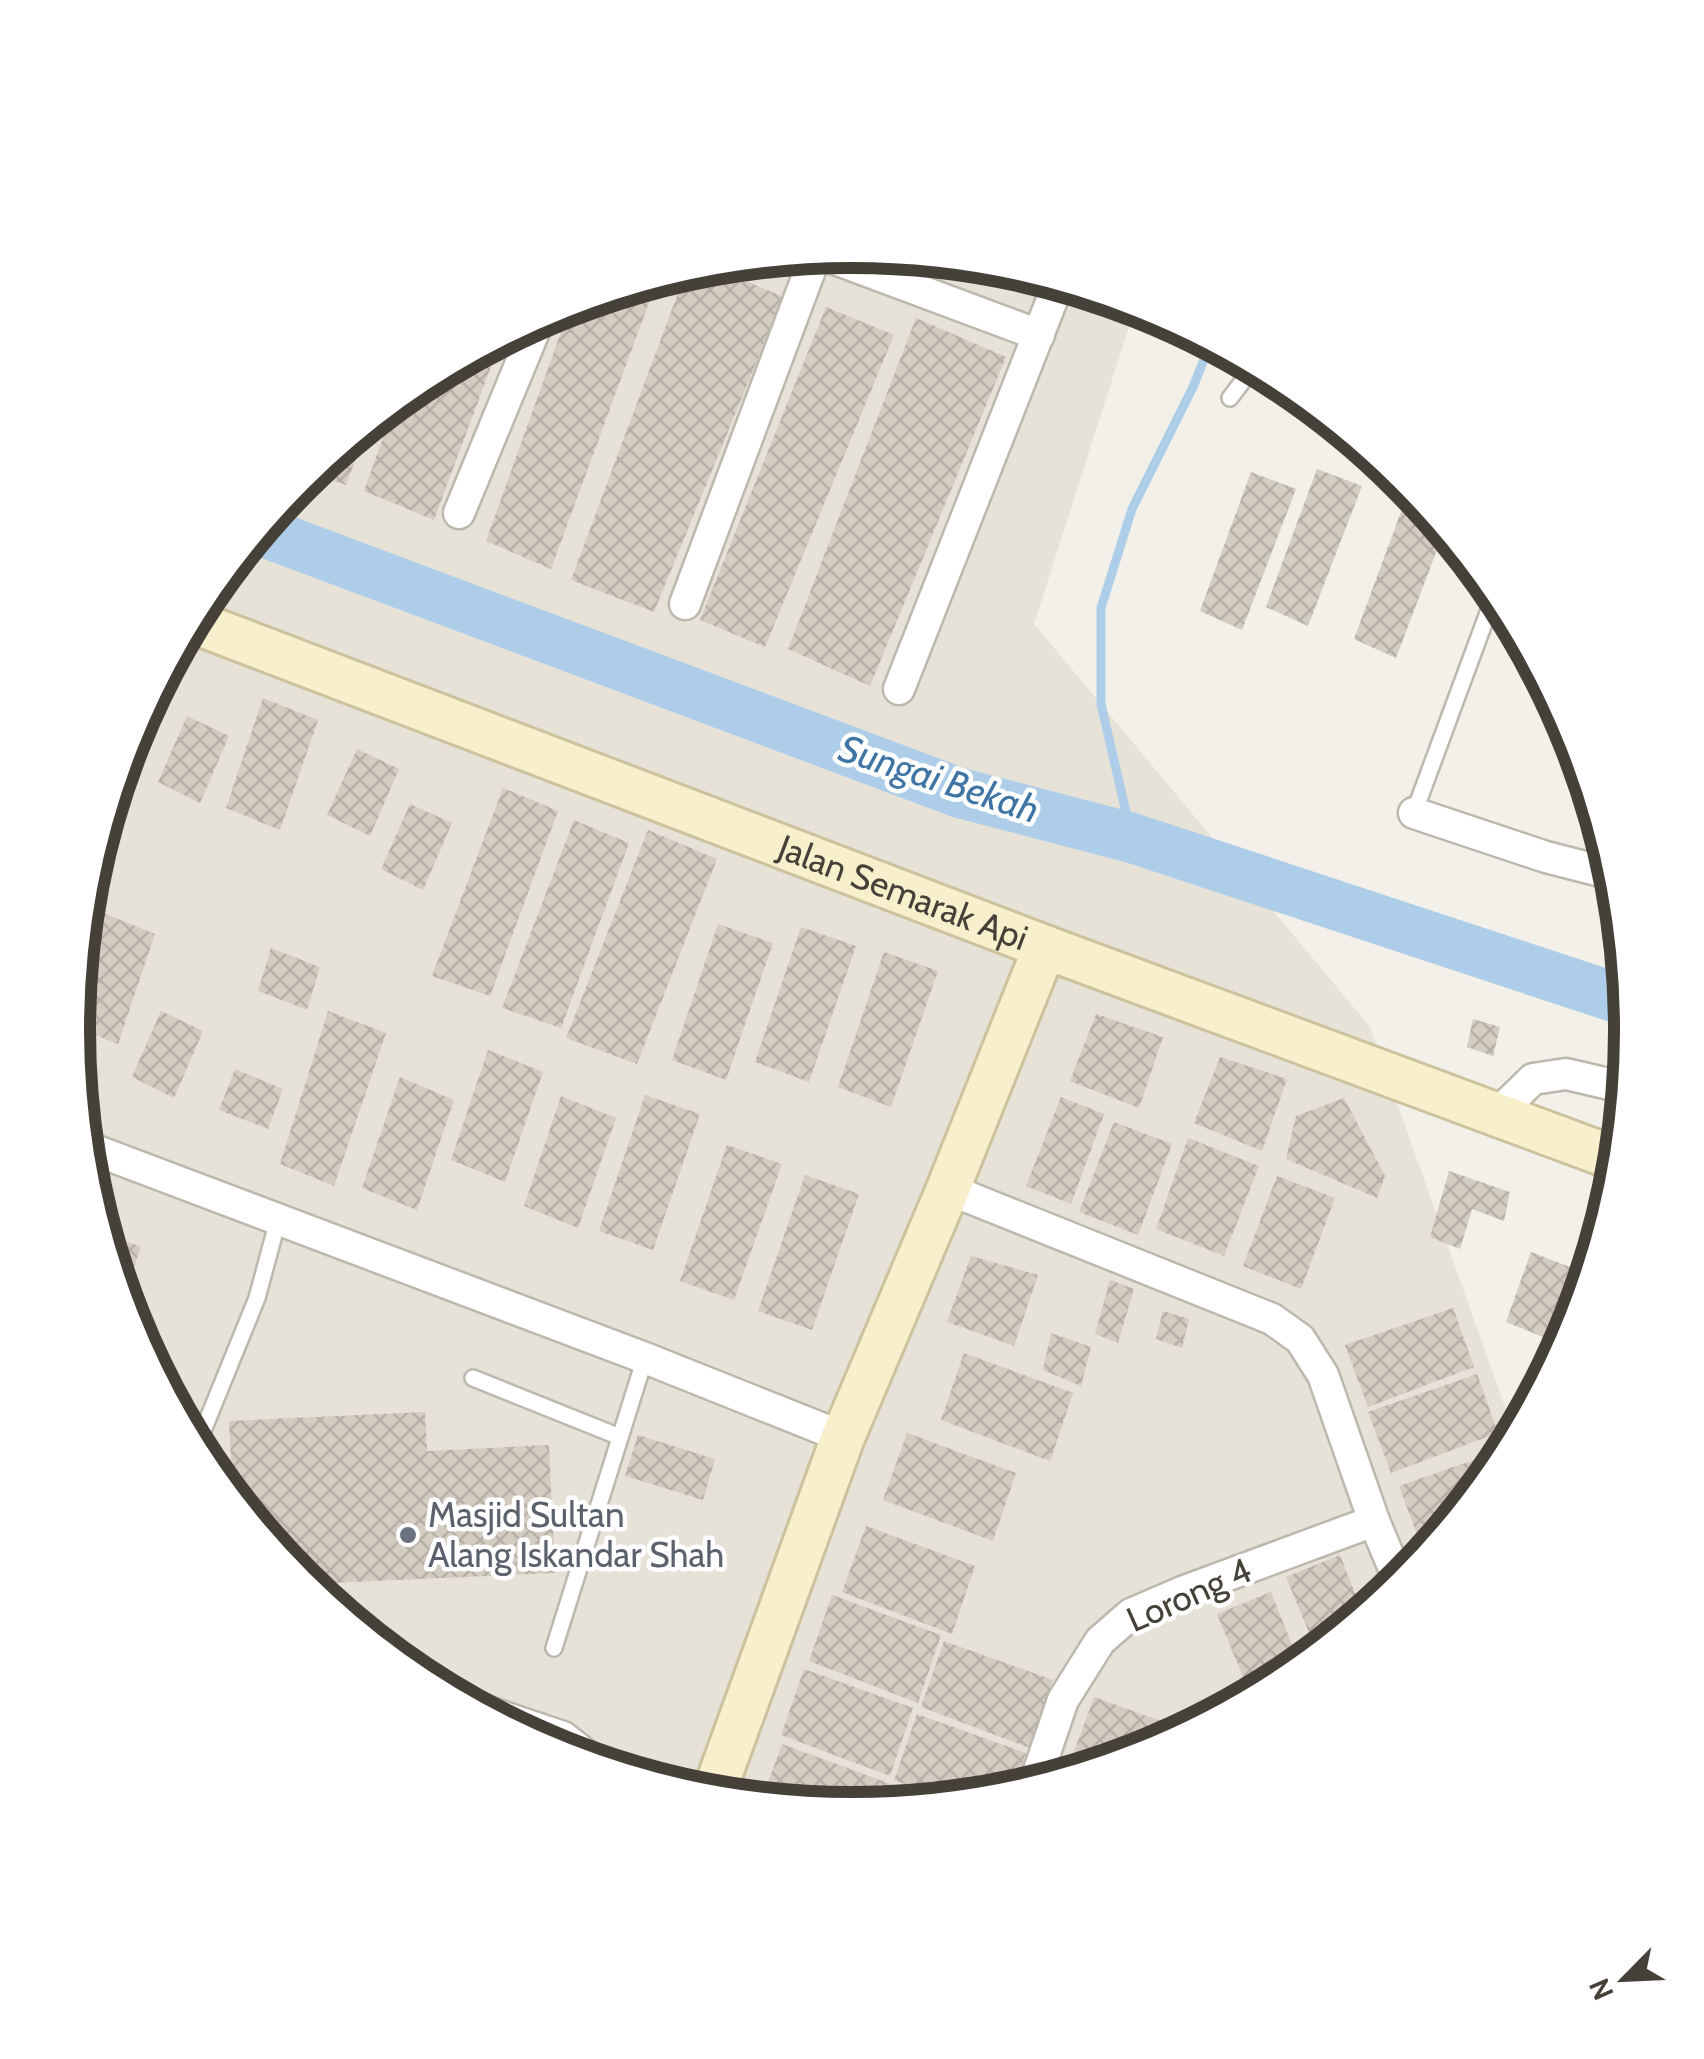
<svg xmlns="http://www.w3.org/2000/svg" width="1704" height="2059" font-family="Cabin,sans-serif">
<defs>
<pattern id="building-cross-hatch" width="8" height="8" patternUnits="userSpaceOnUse" patternTransform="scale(2.5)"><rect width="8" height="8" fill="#d3ccc0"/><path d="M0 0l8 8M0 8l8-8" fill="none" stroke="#b6b0a6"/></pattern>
</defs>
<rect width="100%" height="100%" fill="#f2f0e9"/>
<path fill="#e6e2d8" d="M853 250 1005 265 1136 305 1034 624 1370 1027 1515 1435 1500 1463 1403 1581 1285 1678 1150 1750 1004 1794 851 1809 699 1794 553 1749 418 1677 300 1580 204 1462 132 1327 87 1181 73 1029 88 877 132 731 204 596 301 478 419 381 554 309 700 265Z"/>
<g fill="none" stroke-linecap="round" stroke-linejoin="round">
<path stroke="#adcde8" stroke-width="9" d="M1132 838 1101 704V608L1132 509 1193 387 1211 342"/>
<path stroke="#adcde8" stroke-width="50" d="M258 530 960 793 1132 838 1629 1002"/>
</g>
<g fill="url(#building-cross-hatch)">
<path d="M953 260 1005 265 1036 275 1030 292Z"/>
<path d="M708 264 783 297 654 612 571 580 687 269Z"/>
<path d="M658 278 551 569 486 541 571 304Z"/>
<path d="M826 307 894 335 765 647 700 620Z"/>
<path d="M916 318 1006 357 870 686 788 649Z"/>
<path d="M502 337 434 520 364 491 397 399 419 381Z"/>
<path d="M370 421 346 485 309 472Z"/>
<path d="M1317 469 1362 486 1308 626 1266 607Z"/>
<path d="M1251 472 1296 489 1242 630 1200 611Z"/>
<path d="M1405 501 1429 510 1445 529 1396 658 1354 639Z"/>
<path d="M263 698 318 720 280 830 226 808Z"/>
<path d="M145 707 157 713 127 780 119 775 132 731Z"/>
<path d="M187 716 229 736 200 803 158 782Z"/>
<path d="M357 749 399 769 370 836 327 815Z"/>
<path d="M503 788 558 811 490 996 432 976Z"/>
<path d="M410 804 452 823 423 890 381 869Z"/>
<path d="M574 820 629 843 561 1028 502 1008Z"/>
<path d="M648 830 717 859 637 1064 566 1038Z"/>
<path d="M101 912 155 934 118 1044 73 1026 77 980Z"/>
<path d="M718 924 773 943 726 1080 672 1060Z"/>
<path d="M801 927 856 946 809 1082 755 1062Z"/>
<path d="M271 948 320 967 307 1010 258 991Z"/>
<path d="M884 952 938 971 891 1107 838 1087Z"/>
<path d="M161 1011 203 1031 174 1098 132 1077Z"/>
<path d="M328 1011 386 1033 334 1186 280 1164Z"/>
<path d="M1096 1014 1163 1037 1139 1108 1070 1081Z"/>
<path d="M1473 1019 1500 1027 1493 1056 1467 1047Z"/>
<path d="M488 1050 543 1072 505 1182 451 1160Z"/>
<path d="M1220 1057 1287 1079 1262 1151 1194 1123Z"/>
<path d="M235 1069 283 1089 268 1129 219 1110Z"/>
<path d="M400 1077 454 1100 417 1210 362 1188Z"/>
<path d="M645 1095 700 1114 653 1250 599 1231Z"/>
<path d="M561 1096 616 1118 578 1228 524 1206Z"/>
<path d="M1061 1097 1104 1114 1071 1204 1026 1186Z"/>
<path d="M1344 1098 1385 1176 1377 1198 1286 1159 1296 1116Z"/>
<path d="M1114 1122 1172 1144 1138 1235 1079 1212Z"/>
<path d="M1188 1138 1259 1166 1224 1256 1156 1229Z"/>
<path d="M727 1145 782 1164 734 1300 680 1281Z"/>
<path d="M1449 1171 1510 1192 1504 1221 1472 1209 1460 1249 1430 1237Z"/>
<path d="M805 1175 859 1194 812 1330 758 1311Z"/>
<path d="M1277 1176 1335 1198 1301 1289 1243 1266Z"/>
<path d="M103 1232 141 1247 123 1298V1297Z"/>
<path d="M1531 1252 1588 1274 1572 1328 1563 1345 1506 1322Z"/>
<path d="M971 1256 1038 1275 1014 1346 947 1322Z"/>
<path d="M1110 1280 1134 1289 1118 1343 1095 1334Z"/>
<path d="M1453 1308 1474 1367 1368 1407 1345 1345Z"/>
<path d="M1163 1311 1189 1319 1182 1348 1156 1339Z"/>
<path d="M1051 1333 1091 1347 1081 1386 1043 1370Z"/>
<path d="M964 1353 1073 1393 1050 1461 941 1420Z"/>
<path d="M1477 1374 1498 1433 1391 1473 1368 1412Z"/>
<path d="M425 1412 427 1451 549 1445 555 1573 306 1584 233 1498 229 1421Z"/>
<path d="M907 1433 1016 1473 993 1541 883 1500Z"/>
<path d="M638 1435 715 1459 703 1500 625 1476Z"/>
<path d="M1508 1448 1500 1463 1433 1544 1422 1548 1399 1486Z"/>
<path d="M866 1526 975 1566 952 1634 842 1592Z"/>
<path d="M1340 1555 1363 1614 1317 1652 1286 1577Z"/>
<path d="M1271 1592 1300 1665 1285 1678 1251 1696 1217 1614Z"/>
<path d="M832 1595 941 1635 918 1703 809 1661Z"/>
<path d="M944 1641 1053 1680 1030 1748 921 1707Z"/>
<path d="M804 1669 913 1708 890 1776 781 1735Z"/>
<path d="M1094 1697 1186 1730 1150 1750 1086 1769 1070 1763Z"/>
<path d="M917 1714 1026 1753 1013 1791 946 1800 894 1780Z"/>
<path d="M782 1744 891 1784 884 1806 851 1809 762 1800Z"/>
</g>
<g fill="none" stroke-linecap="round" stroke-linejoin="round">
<g stroke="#bdb8ad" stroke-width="20">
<g id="lane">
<path d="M1230 398 1255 365"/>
<path d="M1414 813 1496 591"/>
<path d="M473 1378 620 1437"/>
<path d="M196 1448 257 1298 278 1220"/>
<path d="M554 1648 645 1358"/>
</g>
</g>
<g stroke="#bdb8ad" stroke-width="35">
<g id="street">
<path d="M819 253 1039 335"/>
<path d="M459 513 540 317"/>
<path d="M685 604 816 254"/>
<path d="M899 689 1059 282"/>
<path d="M1414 813 1546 857 1616 875"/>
<path d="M1497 1114 1533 1079 1566 1074 1626 1088"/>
<path d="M84 1146 645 1358 843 1437"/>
<path d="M948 1189 1272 1319 1300 1339 1323 1375 1374 1521 1400 1583"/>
<path d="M474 1707 563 1737 595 1762"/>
<path d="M1034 1785 1063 1700 1100 1641 1131 1614 1182 1592 1374 1521"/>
</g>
</g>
<g stroke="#ccc29e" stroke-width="48">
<g id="secondary">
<path id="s1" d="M191 621 1045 947 1619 1160"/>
<path d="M713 1795 843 1437 948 1189 1045 947"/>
</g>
</g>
<use href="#lane" stroke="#fff" stroke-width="15"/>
<use href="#street" stroke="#fff" stroke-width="30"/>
<use href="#secondary" stroke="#f8efcd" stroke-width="42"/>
</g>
<circle fill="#6b7280" stroke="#fff" stroke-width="4" cx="408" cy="1535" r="10"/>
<g text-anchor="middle" stroke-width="9" stroke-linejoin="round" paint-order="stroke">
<g font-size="35" fill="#454138" stroke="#fff">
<text dy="12" stroke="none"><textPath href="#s1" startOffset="762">Jalan Semarak Api</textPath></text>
<text transform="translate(1189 1595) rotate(-24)" y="12">Lorong 4</text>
</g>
<g font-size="35" fill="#5b616d" stroke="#fff" text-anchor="start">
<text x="428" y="1527">Masjid Sultan<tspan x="428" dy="40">Alang Iskandar Shah</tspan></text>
</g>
<g font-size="38" font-style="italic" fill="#3e75a4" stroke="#fff">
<text transform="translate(939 779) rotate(18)" y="13">Sungai Bekah</text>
</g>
</g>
<path d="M0 0H1704V2059H0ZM90 1030a762 762 0 1 1 1524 0a762 762 0 1 1-1524 0Z" fill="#fff" fill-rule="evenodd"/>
<path fill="none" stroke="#454138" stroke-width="12" d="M90 1030a762 762 0 1 1 1524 0a762 762 0 1 1-1524 0Z"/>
<g transform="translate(1624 1979) rotate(246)" stroke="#ffffff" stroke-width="8" paint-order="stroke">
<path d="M0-8L18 38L0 25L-18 38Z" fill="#454138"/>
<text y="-15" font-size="28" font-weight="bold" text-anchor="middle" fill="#454138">N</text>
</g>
</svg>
